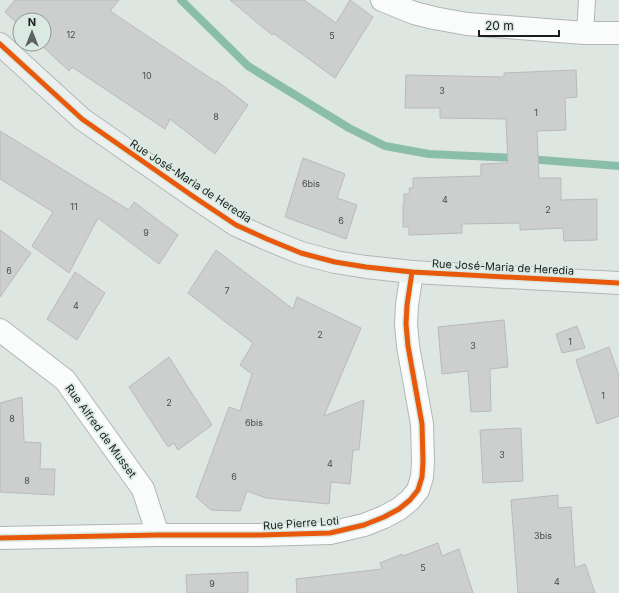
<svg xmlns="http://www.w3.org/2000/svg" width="619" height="593" font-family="Inter,sans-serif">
<rect width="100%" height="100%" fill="#dee6e2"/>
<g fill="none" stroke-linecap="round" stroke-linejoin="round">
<path stroke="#8bbdab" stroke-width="8" d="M181 0 248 66 349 128 385 146 429 154 515 158 619 166"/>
</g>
<g fill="#cdcfcf" stroke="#b9baba">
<path d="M15 0H119L110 11 216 82 217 81 248 105 215 154 170 119 165 129 72 67 69 71 40 44H44V20H20V26L5 12Z"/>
<path d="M230 0H304L336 23 350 0 373 17 335 78 273 33 272 35Z"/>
<path d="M576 70 577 97 565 98 566 130 537 131 539 178H561V200L597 199V240L564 241 563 228 520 230V223L462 224V233L409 235V227H403V204H404V194H410L409 188H413V178L481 176V164L508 163 506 119 440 118V108H405L406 75 504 77V73Z"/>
<path d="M0 131 129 210 134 202 178 235 159 264 98 218 69 273 32 246 53 212 0 179Z"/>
<path d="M303 158 345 174 337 198 357 205 346 239 285 217Z"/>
<path d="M0 230 31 253 0 297Z"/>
<path d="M216 250 293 309 297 297 361 328 324 416 364 400 359 450H353L350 484 331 482 329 504 266 498 247 491 240 511 211 510 196 497 229 407 240 411 252 374 240 365 253 343 188 293Z"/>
<path d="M75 272 105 293 77 340 47 319Z"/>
<path d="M504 320 508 367 490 369 491 411 471 412 468 371 442 374 438 327Z"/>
<path d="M577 326 585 348 562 353 556 334Z"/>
<path d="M609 347 619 376V416L597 424 576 360Z"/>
<path d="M169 357 212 425 178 450 174 443 168 447 129 387Z"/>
<path d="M22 397 24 442 41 443 40 469H55L54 495 0 492V403Z"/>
<path d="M521 428 523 481 483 483 480 430Z"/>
<path d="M558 495V508L571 507 575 568 585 564 595 593H518L511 500Z"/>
<path d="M438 543 442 556 459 549 473 593H297L296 579 382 569 380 563 402 554 403 556Z"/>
<path d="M248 572V593H187L186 575Z"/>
</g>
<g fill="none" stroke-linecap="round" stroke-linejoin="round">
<g stroke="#b1b7b4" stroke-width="18">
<path id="lane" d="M585 33 587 0"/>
</g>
<g stroke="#b1b7b4" stroke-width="24">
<g id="street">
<path d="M382 0 414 13 434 18 467 24 585 33H619"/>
<path d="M0 330 65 380 143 489 158 535"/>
<path d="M0 538 158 535H260L330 533 364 525 384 517 399 509 410 500 418 490 422 477 423 462 422 424 408 346 406 324 407 305 412 272"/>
</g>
</g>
<g stroke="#b1b7b4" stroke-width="24">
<path id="secondary" d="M0 44 82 119 194 197 236 225 267 239 301 253 335 262 366 267 412 272 619 283"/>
</g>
<use href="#lane" stroke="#fafbfb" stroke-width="16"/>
<use href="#street" stroke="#fafbfb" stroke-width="22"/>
<use href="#secondary" stroke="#ebf0ee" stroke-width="22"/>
<g stroke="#daeae3" stroke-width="8">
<g id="cycleway">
<path d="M0 44 82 119 194 197 236 225 267 239 301 253 335 262 366 267 412 272 619 283"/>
<path d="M0 538 158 535H260L330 533 364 525 384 517 399 509 410 500 418 490 422 477 423 462 422 424 408 346 406 324 407 305 412 272"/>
</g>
</g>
<use href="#cycleway" stroke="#e8590c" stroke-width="5"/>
</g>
<g text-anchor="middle" stroke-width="3.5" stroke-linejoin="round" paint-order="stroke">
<g font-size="9" fill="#474b4a">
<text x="71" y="38">12</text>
<text x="332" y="39">5</text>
<text x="147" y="79">10</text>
<text x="442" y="94">3</text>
<text x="536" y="116">1</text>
<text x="216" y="120">8</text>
<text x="311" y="187">6bis</text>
<text x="445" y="203">4</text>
<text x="74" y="210">11</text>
<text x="548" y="213">2</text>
<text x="341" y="224">6</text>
<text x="146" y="236">9</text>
<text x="9" y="274">6</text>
<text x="227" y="294">7</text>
<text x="76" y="309">4</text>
<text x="320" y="338">2</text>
<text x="570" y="345">1</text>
<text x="473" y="349">3</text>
<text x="603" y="399">1</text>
<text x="169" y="406">2</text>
<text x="12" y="422">8</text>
<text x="254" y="426">6bis</text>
<text x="502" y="458">3</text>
<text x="330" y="467">4</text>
<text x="234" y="480">6</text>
<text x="27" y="484">8</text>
<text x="543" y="539">3bis</text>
<text x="423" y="571">5</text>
<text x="557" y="585">4</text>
<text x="212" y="587">9</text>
</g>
<g font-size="11" fill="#191e1c" stroke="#daeae3">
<text transform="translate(191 181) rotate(33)" y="4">Rue José-Maria de Heredia</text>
<text transform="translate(503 267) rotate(3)" y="4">Rue José-Maria de Heredia</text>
<text transform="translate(101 431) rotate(54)" y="4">Rue Alfred de Musset</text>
<text transform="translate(301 523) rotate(-4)" y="4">Rue Pierre Loti</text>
</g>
</g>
<g transform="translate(32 32)"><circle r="19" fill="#daeae3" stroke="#8d9893"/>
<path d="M0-3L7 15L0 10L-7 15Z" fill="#5e6461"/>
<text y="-6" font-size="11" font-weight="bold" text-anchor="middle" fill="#191e1c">N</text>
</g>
<path d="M479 30v6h80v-6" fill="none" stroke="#191e1c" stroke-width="2"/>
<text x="485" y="30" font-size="12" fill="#191e1c" stroke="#daeae3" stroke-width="3" paint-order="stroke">20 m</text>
</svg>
